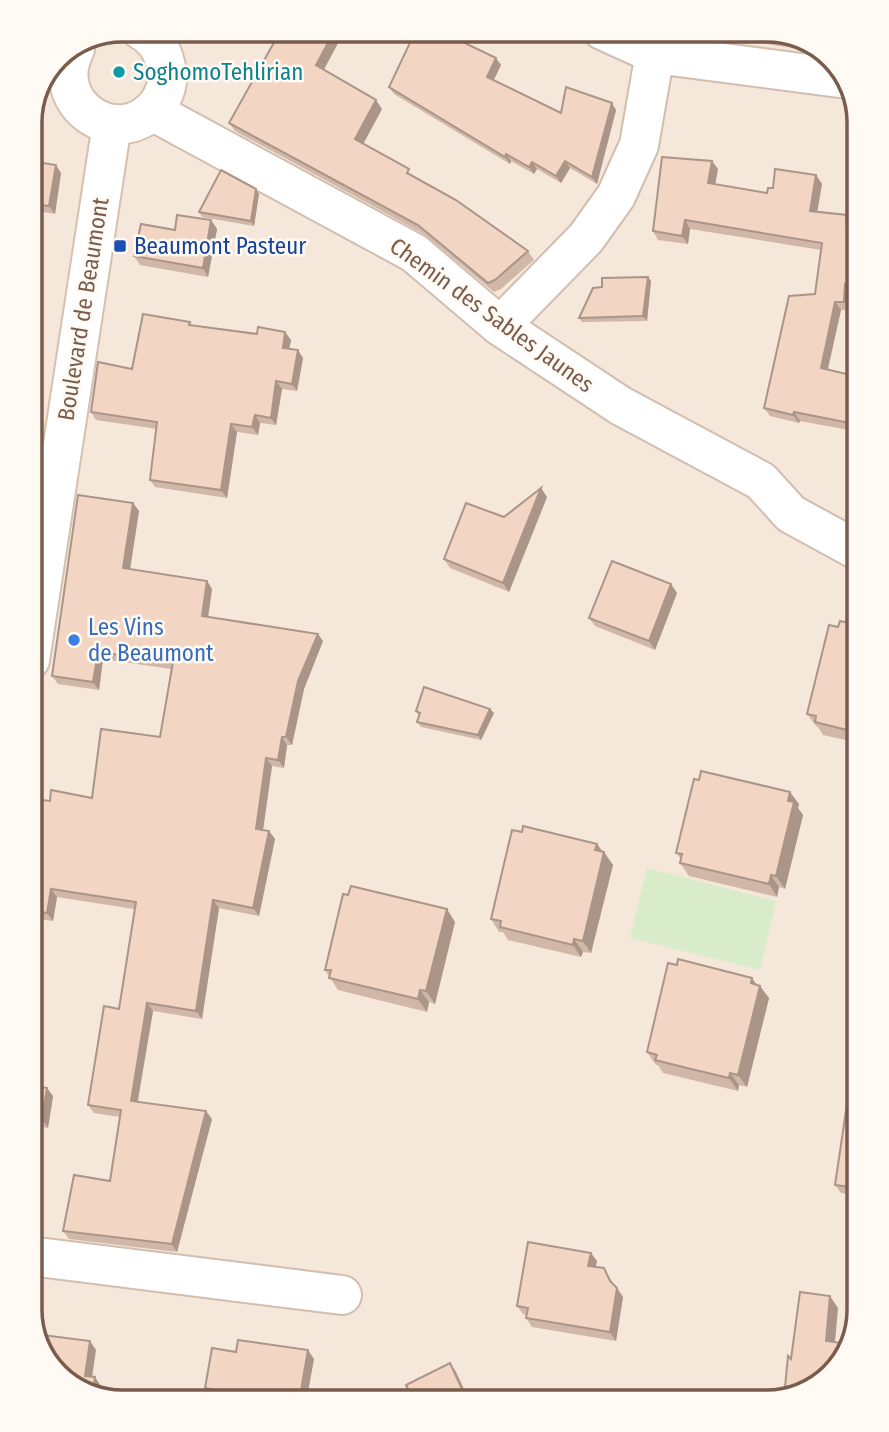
<svg xmlns="http://www.w3.org/2000/svg" width="889" height="1432" font-family="'Fira Sans Condensed',sans-serif">
<rect width="100%" height="100%" fill="#fdf6ec"/>
<path fill="#f5e8da" d="M123 30H773L818 46 850 81 859 123V1310L844 1361 808 1393 766 1402H117L71 1387 39 1351 30 1309V117L57 57Z"/>
<path fill="#d8ecc9" d="M647 868 776 901 760 970 630 938Z"/>
<g fill="none" stroke-linecap="round" stroke-linejoin="round">
<g stroke="#d1beb0" stroke-width="42">
<g id="street">
<path d="M602 30 655 54 847 79"/>
<path d="M152 111 414 253 500 326 621 406 761 481 791 514 859 551"/>
<path d="M500 326 586 238 616 196 639 145 659 30"/>
<path d="M30 1256 342 1295"/>
</g>
</g>
<g stroke="#d6c0b0" stroke-width="42">
<g id="secondary">
<path d="M75 49C46 105 120 153 158 104 164 95 168 84 167 74 165 54 158 40 141 30"/>
<path d="M30 660 112 124"/>
</g>
</g>
<use href="#street" stroke="#fff" stroke-width="38"/>
<use href="#secondary" stroke="#fff" stroke-width="38"/>
</g>
<g fill="#d1b7a8">
<path d="M281 30H345L324 69 382 109 363 144 528 251 534 260 501 289 494 292 424 234 235 131 229 123Z"/>
<path d="M688 30H773L818 46 825 53 747 41 746 44 693 36Z"/>
<path d="M501 65 493 80 561 113 616 110 597 184 570 168 561 183 537 169 534 174 511 161 510 164 394 94 389 87Z"/>
<path d="M30 161 61 173 55 214 30 210Z"/>
<path d="M718 169 715 184 767 193 773 188 816 175 822 184 817 212 852 223V225L859 227V293L851 292 850 310H841L828 370 859 377V438L854 431 800 421 799 423 770 416 764 408 815 294 821 250 690 229 688 244 658 240 653 231Z"/>
<path d="M256 189 259 194 254 226 202 217 199 212Z"/>
<path d="M211 220 217 229 208 277 140 265 134 256 175 230Z"/>
<path d="M651 281 647 321 582 322 579 318 602 287Z"/>
<path d="M190 322 192 325 257 334 285 332 291 340 289 349 303 358 297 391 282 389 276 425 260 423 258 435 237 432 227 498 155 487 150 480 157 429 96 420 91 412 132 369Z"/>
<path d="M547 497 509 592 450 568 444 559 504 517Z"/>
<path d="M133 503 139 511 130 569 207 581 212 589 208 617 323 641 304 689 292 745H287L284 768 272 766 263 830 269 831 275 839 259 916 219 908 202 1019 153 1011 138 1102 212 1119 177 1252 69 1239 63 1231 110 1181 120 1117 94 1113 88 1105 119 1009 134 909 57 897 53 921 30 918V828L50 801 92 798 160 737 171 669 103 659 99 690 58 684 52 676Z"/>
<path d="M677 593 655 650 595 626 589 618Z"/>
<path d="M859 625V743L823 735 818 727 816 726 807 714 838 627Z"/>
<path d="M416 711 494 713 481 740 421 727 417 722 419 716Z"/>
<path d="M799 804 798 808 803 815 785 889 779 887 777 897 689 876 680 863 681 859 676 853Z"/>
<path d="M522 832 597 844 613 865 591 953 583 952 581 957 508 940 503 932H499L491 919Z"/>
<path d="M455 922 435 1004 429 1002 427 1012 338 990 325 970Z"/>
<path d="M757 985 769 998 747 1087 739 1085 738 1091 663 1073 658 1065H656L647 1052Z"/>
<path d="M30 1085 53 1096 48 1128 30 1125Z"/>
<path d="M859 1105V1196L841 1193 835 1185Z"/>
<path d="M597 1261 595 1267 604 1268 614 1285 623 1297 616 1341 532 1327 526 1318V1315L523 1314 517 1306Z"/>
<path d="M236 1352 314 1359 306 1402H214L215 1397 211 1396 205 1388Z"/>
</g>
<g fill="#aa9588">
<path d="M335 30H345L322 73 316 65Z"/>
<path d="M741 33 747 41 746 44 740 35Z"/>
<path d="M496 58 501 65 492 84 487 77Z"/>
<path d="M376 100 382 109 361 148 355 139Z"/>
<path d="M612 103 616 110 597 184 592 177Z"/>
<path d="M506 154 511 161 510 164 505 157Z"/>
<path d="M565 161 570 168 561 183 556 176Z"/>
<path d="M712 161 718 169 714 191 708 183Z"/>
<path d="M532 162 537 169 534 174 529 167Z"/>
<path d="M56 165 61 173 55 214 49 206Z"/>
<path d="M816 175 822 184 816 219 810 211Z"/>
<path d="M256 189 259 194 254 226 251 221Z"/>
<path d="M847 215 852 223V233L846 224Z"/>
<path d="M211 220 217 229 208 277 203 268Z"/>
<path d="M685 220 690 229 688 244 682 236Z"/>
<path d="M648 277 651 281 647 321 643 316Z"/>
<path d="M845 284 851 292 850 310 844 302Z"/>
<path d="M835 302 841 310 826 376 821 368Z"/>
<path d="M285 332 291 340 288 355 283 348Z"/>
<path d="M298 350 303 358 297 391 292 384Z"/>
<path d="M276 381 282 389 276 425 271 418Z"/>
<path d="M794 412 800 421 799 423 793 415Z"/>
<path d="M255 415 260 423 258 435 252 427Z"/>
<path d="M36 422 40 427 35 455 32 450Z"/>
<path d="M231 424 237 432 227 498 221 490Z"/>
<path d="M541 488 547 497 509 592 503 583Z"/>
<path d="M133 503 139 511 129 576 123 568Z"/>
<path d="M207 581 212 589 207 624 202 616Z"/>
<path d="M671 584 677 593 655 650 649 641Z"/>
<path d="M318 634 323 641 304 689 292 745 286 737 298 681Z"/>
<path d="M98 652 103 659 99 690 93 682Z"/>
<path d="M490 709 494 713 481 740 478 735Z"/>
<path d="M282 737 287 745 284 768 278 760Z"/>
<path d="M266 758 272 766 262 837 256 829Z"/>
<path d="M790 792 799 804 798 808 803 815 785 889 776 876 788 801Z"/>
<path d="M269 831 275 839 259 916 253 908Z"/>
<path d="M597 844 604 854V852L613 865 591 953 583 941Z"/>
<path d="M771 875 779 887 777 897 769 884Z"/>
<path d="M51 889 57 897 53 921 47 913Z"/>
<path d="M213 900 219 908 202 1019 196 1011Z"/>
<path d="M447 909 455 922 435 1004 426 991Z"/>
<path d="M574 939 583 952 581 957 573 945Z"/>
<path d="M752 978 759 988 760 986 769 998 747 1087 738 1075Z"/>
<path d="M420 990 429 1002 427 1012 418 999Z"/>
<path d="M147 1003 153 1011 136 1109 131 1101Z"/>
<path d="M730 1073 739 1085 738 1091 729 1078Z"/>
<path d="M47 1088 53 1096 48 1128 42 1119Z"/>
<path d="M206 1111 212 1119 177 1252 172 1244Z"/>
<path d="M591 1253 597 1261 594 1275 588 1266Z"/>
<path d="M617 1288 623 1297 616 1341 610 1332Z"/>
<path d="M830 1296 838 1308 834 1353 826 1341Z"/>
<path d="M90 1341 96 1350 91 1384 85 1376Z"/>
<path d="M308 1350 314 1359 306 1402H299Z"/>
<path d="M450 1363 456 1372 470 1402H468Z"/>
<path d="M95 1377 101 1386 100 1396 92 1394Z"/>
<path d="M247 1395 252 1402H246Z"/>
</g>
<g fill="#f3d5c3" stroke="#aa9588" stroke-width="2">
<path d="M281 30H335L316 65 376 100 355 139 409 169 407 173 456 200 528 251 495 280 488 283 418 225 229 123Z"/>
<path d="M416 30H438L496 58 487 77 561 113 566 87 612 103 592 177 565 161 556 176 532 162 529 167 506 154 505 157 389 87Z"/>
<path d="M701 30H773L814 44 741 33 740 35Z"/>
<path d="M662 157 712 161 708 183 767 193 768 188H773L775 169 816 175 810 211 847 215 846 224 859 227V286L845 284 844 302H835L821 368 859 377V432L854 431 855 424 794 412 793 415 764 408 789 296 815 294 822 243 685 220 682 236 653 231Z"/>
<path d="M30 161 56 165 49 206 30 203Z"/>
<path d="M221 170 256 189 251 221 199 212Z"/>
<path d="M177 215 211 220 203 268 134 256 141 224 175 230Z"/>
<path d="M648 277 643 316 579 318 593 288 602 287V278Z"/>
<path d="M143 314 190 322 189 325 257 334 258 327 285 332 283 348 298 350 292 384 276 381 271 418 255 415 252 427 231 424 221 490 150 480 157 422 91 412 98 362 132 369Z"/>
<path d="M30 421 36 422 32 450H30Z"/>
<path d="M541 488 503 583 444 559 466 503 504 517Z"/>
<path d="M78 495 133 503 123 568 207 581 202 616 318 634 298 681 286 737H282L278 760 266 758 256 829 269 831 253 908 213 900 196 1011 147 1003 131 1101 206 1111 172 1244 63 1231 74 1175 110 1181 121 1110 88 1105 104 1006 119 1009 136 902 51 889 47 913 30 910V828L34 799 50 801 51 790 92 798 101 729 160 737 173 662 98 652 93 682 52 676Z"/>
<path d="M612 561 671 584 649 641 589 618Z"/>
<path d="M840 621 859 625V733L815 722 816 716 807 714 829 625 838 627Z"/>
<path d="M424 687 490 709 478 735 417 722 420 713 416 711Z"/>
<path d="M701 771 790 792 788 801 794 802 776 876 771 875 769 884 680 863 682 854 676 853 694 779 699 780Z"/>
<path d="M523 826 597 844 595 850 604 852 583 941 574 939 573 945 500 927 501 921 491 919 512 830 522 832Z"/>
<path d="M351 886 447 909 426 991 420 990 418 999 329 978 331 970H325L343 894 348 895Z"/>
<path d="M678 959 752 978 751 983 760 986 738 1075 730 1073 729 1078 687 1068 655 1060 657 1055 647 1052 668 963 677 965Z"/>
<path d="M30 1085 47 1088 42 1119 30 1117Z"/>
<path d="M847 1104 859 1105V1188L835 1185Z"/>
<path d="M528 1242 591 1253 588 1266 604 1268 610 1281 617 1288 610 1332 526 1318 528 1308 517 1306Z"/>
<path d="M800 1292 830 1296 826 1341 849 1344 844 1361 808 1393 784 1398 788 1356 791 1359Z"/>
<path d="M35 1334 90 1341 85 1376 95 1377 92 1394 71 1387 39 1351Z"/>
<path d="M238 1340 308 1350 299 1402H291L247 1395 246 1402H214L216 1390 205 1388 212 1348 236 1352Z"/>
<path d="M450 1363 468 1402H414L406 1385Z"/>
</g>
<circle fill="#0f9aa8" stroke="#fffaf3" stroke-width="2.5" cx="119" cy="72" r="7"/>
<rect fill="#1a4fb4" stroke="#fffaf3" stroke-width="2.5" x="113" y="239" width="14" height="14" rx="3.5"/>
<circle fill="#3f7fe0" stroke="#fffaf3" stroke-width="2.5" cx="74" cy="640" r="7"/>
<g text-anchor="middle" stroke-width="5" stroke-linejoin="round" paint-order="stroke">
<g font-size="23" fill="#0d838f" stroke="#fffaf3" text-anchor="start">
<text x="133" y="80">SoghomoTehlirian</text>
</g>
<g font-size="23" fill="#164399" stroke="#fffaf3" text-anchor="start">
<text x="134" y="254">Beaumont Pasteur</text>
</g>
<g font-size="23" fill="#7a5c4d" stroke="#fffaf3">
<text transform="translate(83 309) rotate(-81)" y="8">Boulevard de Beaumont</text>
<text transform="translate(492 315) rotate(36)" y="8">Chemin des Sables Jaunes</text>
</g>
<g font-size="23" fill="#366cbe" stroke="#fffaf3" text-anchor="start">
<text x="88" y="635">Les Vins<tspan x="88" dy="26">de Beaumont</tspan></text>
</g>
</g>
<path d="M0 0H889V1432H0ZM122 42H767A80 80 0 0 1 847 122V1310A80 80 0 0 1 767 1390H122A80 80 0 0 1 42 1310V122A80 80 0 0 1 122 42Z" fill="#fffaf3" fill-rule="evenodd"/>
<path fill="none" stroke="#7a5c4d" stroke-width="3.5" d="M122 42H767A80 80 0 0 1 847 122V1310A80 80 0 0 1 767 1390H122A80 80 0 0 1 42 1310V122A80 80 0 0 1 122 42Z"/>
</svg>
